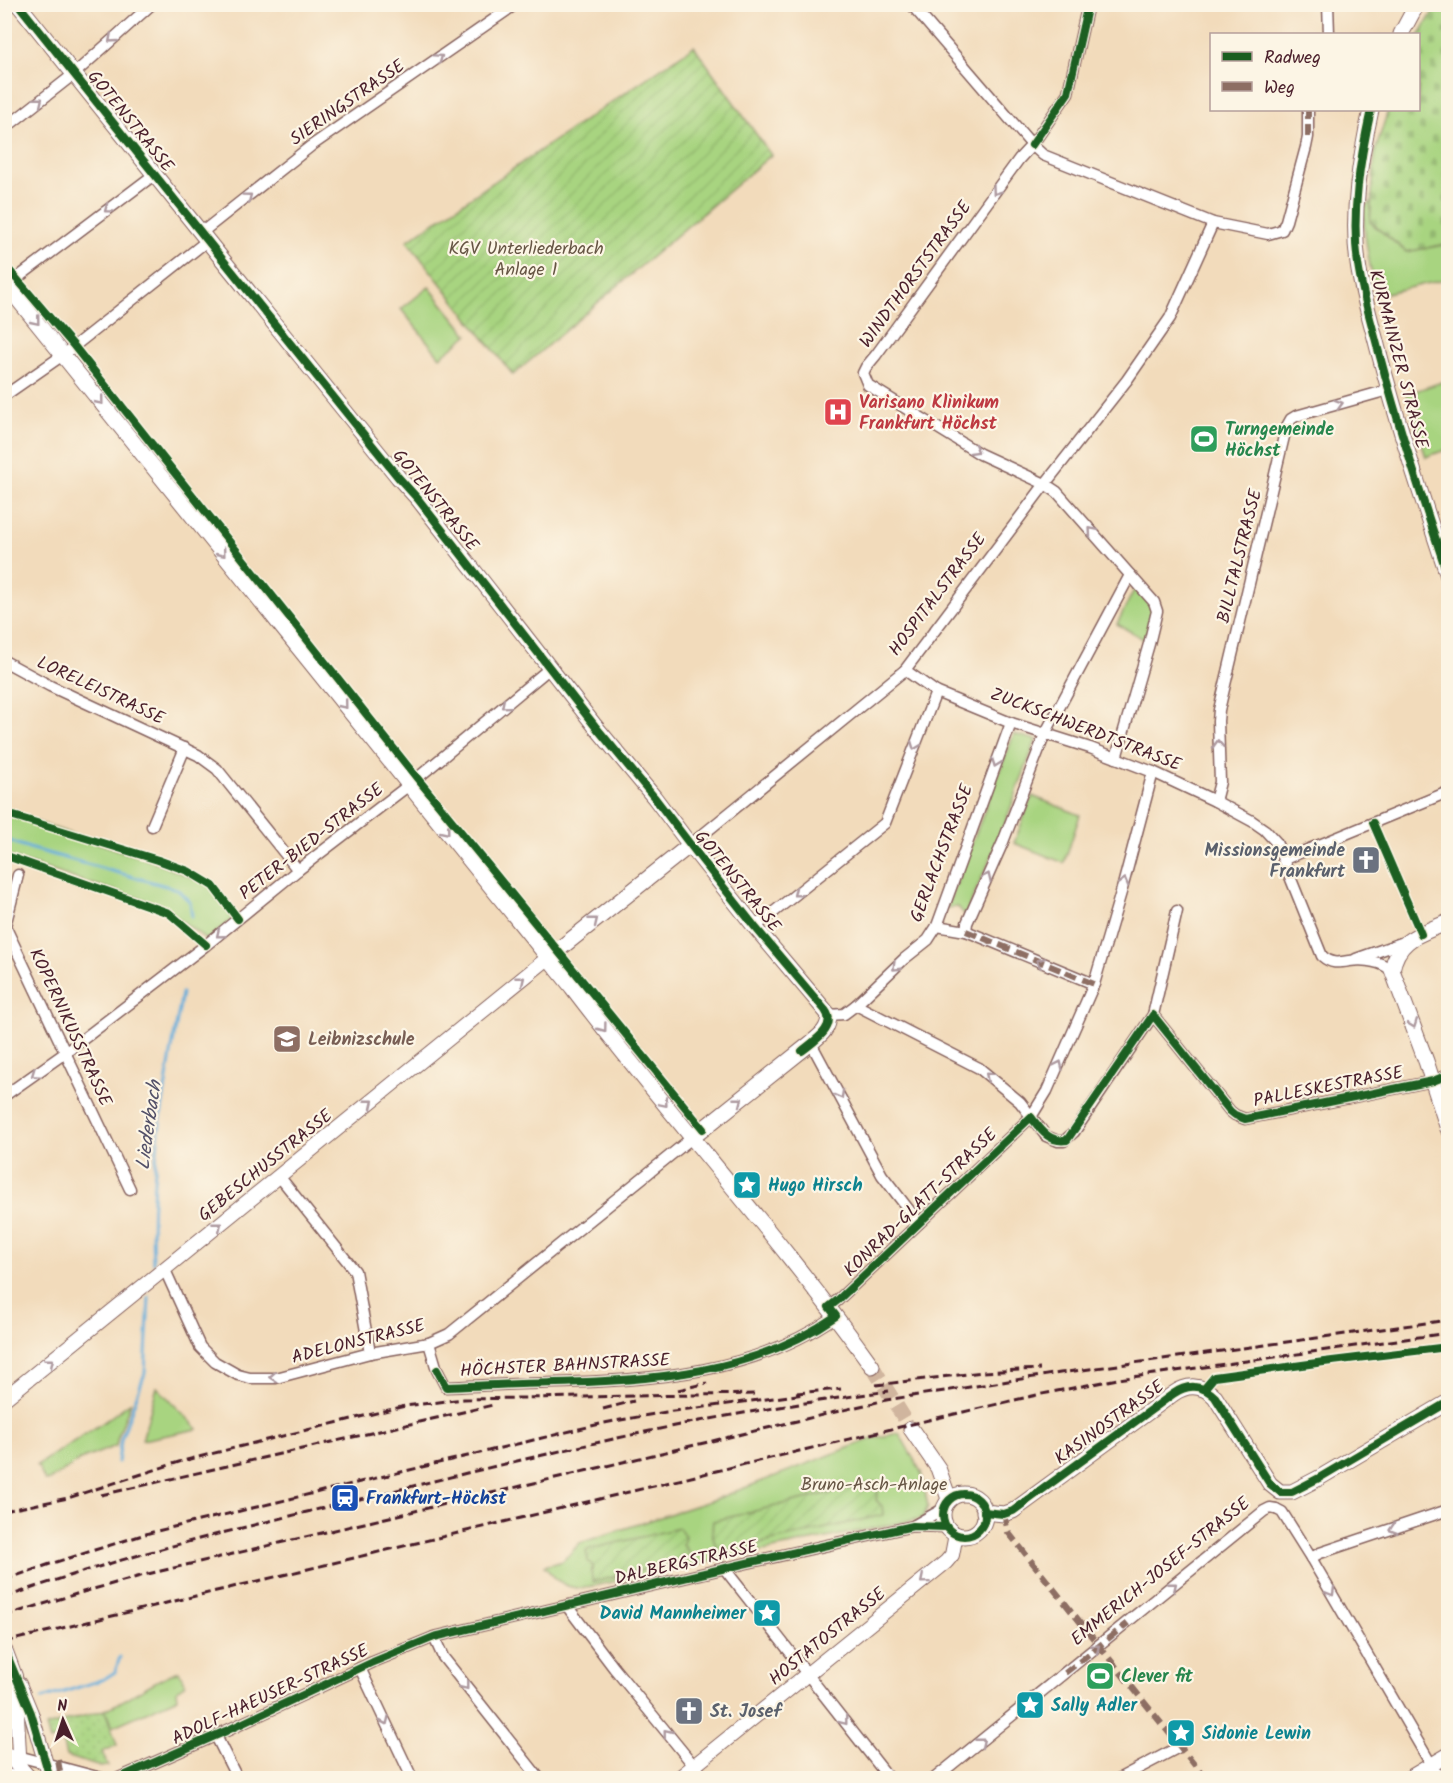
<svg xmlns="http://www.w3.org/2000/svg" width="1453" height="1783" font-family="Kalam,sans-serif">
<defs>
<pattern id="grass-dots" width="8" height="8" patternUnits="userSpaceOnUse" patternTransform="scale(1.5)"><rect width="8" height="8" fill="#a8d480"/><path d="M2 2h.1M6 6h.1" fill="none" stroke="#92b66f" stroke-width="1.8" stroke-linecap="round"/></pattern>
<pattern id="cemetery-stones" width="16" height="16" patternUnits="userSpaceOnUse" patternTransform="scale(1.5)"><rect width="16" height="16" fill="#a8d480"/><path d="M2 7V4a2 2 0 0 1 4 0v3zM10 15v-3a2 2 0 0 1 4 0v3z" fill="#92b66f"/></pattern>
<pattern id="garden-furrows" width="10" height="10" patternUnits="userSpaceOnUse" patternTransform="scale(1.5)"><rect width="10" height="10" fill="#a8d480"/><path d="M-1 1l2-2M0 10L10 0M9 11l2-2" fill="none" stroke="#92b66f"/></pattern>
</defs>
<rect width="100%" height="100%" fill="#fcf5e5"/>
<filter id="ink" filterUnits="userSpaceOnUse"><feTurbulence type="fractalNoise" baseFrequency=".0167" numOctaves="2"/><feDisplacementMap in="SourceGraphic" scale="12" xChannelSelector="R" yChannelSelector="G"/><feConvolveMatrix kernelMatrix="1 2 1 2 8 2 1 2 1" color-interpolation-filters="sRGB"/></filter>
<filter id="wash" filterUnits="userSpaceOnUse"><feTurbulence type="fractalNoise" baseFrequency=".008" numOctaves="4" result="noise"/><feDisplacementMap in="SourceGraphic" scale="24" xChannelSelector="R" yChannelSelector="G"/><feGaussianBlur stdDeviation="1.35" result="paint"/><feColorMatrix in="noise" values="0 0 0 0 0 0 0 0 0 0 0 0 0 0 0 0 0 1.4 0 .05"/><feComposite in="paint" operator="in"/></filter>
<g filter="url(#wash)">
<rect width="100%" height="100%" fill="#f2dbbb"/>
<path fill="url(#grass-dots)" stroke="#797a56" stroke-width="1.5" d="M105 1710 117 1745 102 1752 108 1766 100 1767 66 1756 61 1737 50 1741 46 1727Z"/>
<path fill="url(#cemetery-stones)" stroke="#797a56" stroke-width="1.5" d="M1437 5H1448V244L1407 252 1370 222 1375 152 1388 110H1418L1419 36Z"/>
<g fill="#a8d480" stroke="#797a56" stroke-width="1.5">
<path d="M1371 202 1370 222 1406 252 1448 244V279L1377 295C1369 265 1364 240 1363 208Z"/>
<path d="M429 287 468 335 440 357 401 309Z"/>
<path d="M1448 380V449L1426 457 1406 394Z"/>
<path d="M1136 586 1154 606 1145 640 1117 624Z"/>
<path d="M1014 734 1036 740 998 842 965 915 958 907 947 908Z"/>
<path d="M1032 796 1080 815 1064 863 1014 843Z"/>
<path d="M4 811 154 862 213 886 236 916 207 940 159 904 73 878 5 855Z"/>
<path d="M157 1387 198 1429 142 1440Z"/>
<path d="M131 1402 118 1437 116 1446 80 1460 50 1480 45 1481 37 1465 101 1424Z"/>
<path d="M899 1433 921 1472 928 1506 923 1518 583 1588C565 1589 556 1580 544 1566L563 1561 580 1543 716 1499 874 1438Z"/>
<path d="M179 1671 185 1684 177 1690 178 1698 112 1727 105 1710C130 1699 153 1680 179 1671Z"/>
</g>
<g fill="url(#garden-furrows)" stroke="#797a56" stroke-width="1.5">
<path d="M694 46 771 155 513 375 407 241Z"/>
<path d="M876 1482 878 1492 876 1500 882 1506 883 1515 719 1553C713 1542 711 1533 713 1521Z"/>
<path d="M679 1528 685 1536 683 1545 689 1552 687 1559 593 1582 591 1573 593 1566 588 1561 586 1550Z"/>
</g>
<g fill="none" stroke-linecap="round" stroke-linejoin="round">
<g stroke="#62acda" stroke-width="3">
<path d="M4 839 29 848 177 889 190 902 192 917"/>
<path d="M153 1262C148 1172 166 1081 182 993"/>
<path d="M118 1462 121 1439 145 1373 149 1297"/>
<path d="M42 1699 104 1679 115 1672 120 1657"/>
</g>
</g>
</g>
<g filter="url(#ink)">
<g fill="none" stroke-linecap="round" stroke-linejoin="round">
<path stroke="#d0b59e" stroke-width="15" stroke-dasharray="15 8" stroke-linecap="butt" d="M872 1366 911 1429"/>
<g stroke="#85615d" stroke-width="13">
<g id="minor">
<path d="M911 4 1032 145 1043 155 1213 223 1268 234 1282 230 1286 221 1306 147 1308 137V110"/>
<path d="M1088 4 1068 93 1032 145 1019 159 876 355 866 367 863 373 868 385 980 454 1045 484 1057 492 1154 602 1157 611 1149 644 1116 758"/>
<path d="M1328 4 1329 34"/>
<path d="M4 129 74 74 152 4"/>
<path d="M201 233 311 146 516 4"/>
<path d="M8 287 16 279 155 174"/>
<path d="M4 396 63 355 208 240"/>
<path d="M4 661 50 686 198 755 217 769 298 870"/>
<path d="M905 670 936 692 1011 723 1090 748 1153 772 1215 801 1252 821 1265 830 1276 842 1322 956C1331 964 1338 963 1349 961 1356 960 1367 960 1374 962 1381 963 1386 966 1392 970"/>
<path d="M1215 801 1220 782 1218 721 1219 710 1286 428 1291 419 1296 416 1388 390"/>
<path d="M152 826 185 748"/>
<path d="M690 845 905 670 1045 484 1127 380 1170 318 1213 223"/>
<path d="M1285 859 1448 792"/>
<path d="M18 875 5 926 130 1189"/>
<path d="M937 926 966 931 1094 984"/>
<path d="M755 927 885 823 936 692"/>
<path d="M966 931 967 923 1003 842 1045 734 1130 575"/>
<path d="M1356 959 1407 941"/>
<path d="M856 1005 979 1068 1020 1102 1046 1136 1058 1141H1064L1074 1132 1153 1015 1177 911"/>
<path d="M829 1015 844 1014 856 1005 904 959 928 940 937 926 1011 723"/>
<path d="M1153 1015 1230 1111 1235 1115 1245 1119 1433 1081 1448 1075"/>
<path d="M811 1043 882 1175 919 1223"/>
<path d="M4 1096 65 1053 206 945 298 870 409 785 550 668"/>
<path d="M279 1176 355 1271 370 1353"/>
<path d="M165 1270 200 1347 215 1362 238 1375 250 1378H276L370 1353 429 1343 449 1334 693 1137"/>
<path d="M829 1307 838 1300 1031 1117 1047 1091 1094 984 1122 889 1153 772"/>
<path d="M429 1343 437 1370 446 1387C483 1385 519 1384 556 1383 652 1380 754 1374 836 1316"/>
<path d="M1276 1509 1282 1512 1311 1558 1439 1778"/>
<path d="M913 1526 943 1509"/>
<path d="M1311 1558 1320 1553 1448 1510"/>
<path d="M724 1568 889 1778"/>
<path d="M567 1606 614 1668 704 1778"/>
<path d="M434 1637 443 1657 539 1778"/>
<path d="M360 1668 412 1778"/>
<path d="M216 1736 237 1778"/>
<path d="M14 1755 101 1778"/>
<path d="M4 1773 20 1778"/>
<path d="M119 1778 226 1731 373 1662 434 1637 747 1563 913 1526 946 1527"/>
<path d="M935 1778 1264 1511 1270 1508 1276 1509"/>
<path d="M1120 1778 1179 1747"/>
</g>
</g>
<g stroke="#85615d" stroke-width="16">
<g id="tertiary">
<path d="M4 1399 548 958"/>
<path d="M6 1652 15 1676 20 1773"/>
<path d="M19 1684 31 1713 50 1778"/>
<path d="M4 1723 16 1704"/>
<path d="M679 1778 946 1562 952 1555 956 1534"/>
<path d="M1409 1778 1448 1755"/>
</g>
</g>
<g stroke="#85615d" stroke-width="17">
<g id="secondary">
<path d="M18 4C145 162 270 320 398 477L418 499 595 726 654 797 690 845 755 927 829 1015C829 1029 821 1035 811 1043L693 1137"/>
<path d="M1401 34 1417 4"/>
<path d="M1371 110C1360 159 1351 213 1358 264 1362 293 1371 321 1378 349 1398 426 1423 501 1448 576"/>
<path d="M4 282 572 987C669 1115 778 1235 872 1366"/>
<path d="M1448 922C1422 934 1398 937 1392 970L1426 1061 1448 1129"/>
<path d="M548 958 690 845"/>
<path d="M911 1429 938 1468 949 1499"/>
<circle cx="964" cy="1515" r="21"/>
<path d="M984 1512 1004 1514 1013 1511 1173 1394C1187 1384 1202 1384 1215 1397L1270 1484 1280 1492H1292L1319 1478 1448 1402"/>
<path d="M4 1754 12 1759 29 1778"/>
</g>
</g>
<use href="#minor" stroke="#fff" stroke-width="10"/>
<use href="#tertiary" stroke="#fff" stroke-width="14"/>
<use href="#secondary" stroke="#fff" stroke-width="15"/>
<g stroke="#4a1f2b" stroke-width="3" stroke-dasharray="9 4.5" stroke-linecap="butt">
<path d="M876 1385 983 1372 1040 1369"/>
<path d="M678 1390 707 1383"/>
<path d="M796 1393 841 1389"/>
<path d="M603 1409 634 1401"/>
<path d="M101 1495 493 1405"/>
<path d="M4 1511 68 1498 179 1462 262 1441 405 1406 464 1399 754 1394"/>
<path d="M4 1580 53 1563 149 1533 604 1423 666 1412 805 1394"/>
<path d="M4 1598C120 1556 238 1529 356 1500 454 1476 552 1452 650 1431 729 1414 809 1402 889 1391"/>
<path d="M4 1616 83 1592 148 1574 886 1400 1060 1373 1448 1320"/>
<path d="M4 1642 937 1418 1037 1395 1118 1379 1448 1333"/>
</g>
<g stroke="#8d6e63" stroke-width="6" stroke-dasharray="12 6" stroke-linecap="butt">
<path d="M1308 137V110"/>
<path d="M966 931 1094 984"/>
<path d="M1004 1514 1008 1532 1205 1778"/>
<path d="M1065 1673 1128 1623"/>
<path d="M58 1760 61 1778"/>
</g>
<g stroke="#fcf5e5" stroke-width="11">
<g id="cycleway">
<path d="M18 4C145 162 270 320 398 477L418 499 595 726 654 797 702 860 755 927 825 1010C838 1027 814 1041 802 1051"/>
<path d="M1371 110C1360 159 1351 213 1358 264 1362 293 1371 321 1378 349 1398 426 1423 501 1448 576"/>
<path d="M1032 145 1068 93 1088 4"/>
<path d="M4 264 74 346 417 778 703 1129"/>
<path d="M4 813 158 860 188 871 213 886 238 919"/>
<path d="M1373 823 1421 934"/>
<path d="M4 855 169 913 206 945"/>
<path d="M437 1370 446 1387C483 1385 519 1384 556 1383 652 1380 754 1374 836 1316L829 1307 838 1300 1031 1117C1041 1130 1049 1143 1067 1140L1153 1015 1230 1111 1235 1115 1245 1119 1433 1081 1448 1075"/>
<path d="M1204 1389 1214 1377 1324 1362 1448 1347"/>
<circle cx="964" cy="1515" r="21"/>
<path d="M984 1512 1004 1514 1013 1511 1173 1394C1187 1384 1202 1384 1215 1397L1270 1484 1280 1492H1292L1319 1478 1448 1402"/>
<path d="M4 1648 31 1713 50 1778"/>
<path d="M119 1778 226 1731 373 1662 434 1637 747 1563 913 1526 946 1527"/>
</g>
</g>
<use href="#cycleway" stroke="#1b5e20" stroke-width="8"/>
</g>
<defs><path id="oneway-chevron" d="M-2-3.5L2.5 0L-2 3.5" fill="none" stroke-width="1.6" stroke-linecap="round" stroke-linejoin="round" transform="scale(1.5)"/></defs>
<g stroke="#ae9aa0">
<use href="#oneway-chevron" transform="translate(112 39) rotate(139)"/>
<use href="#oneway-chevron" transform="translate(439 58) rotate(-35)"/>
<use href="#oneway-chevron" transform="translate(39 101) rotate(-39)"/>
<use href="#oneway-chevron" transform="translate(996 191) rotate(126)"/>
<use href="#oneway-chevron" transform="translate(248 197) rotate(-37)"/>
<use href="#oneway-chevron" transform="translate(108 209) rotate(143)"/>
<use href="#oneway-chevron" transform="translate(36 321) rotate(51)"/>
<use href="#oneway-chevron" transform="translate(100 401) rotate(51)"/>
<use href="#oneway-chevron" transform="translate(1339 404) rotate(-16)"/>
<use href="#oneway-chevron" transform="translate(975 450) rotate(30)"/>
<use href="#oneway-chevron" transform="translate(1092 531) rotate(-131)"/>
<use href="#oneway-chevron" transform="translate(222 553) rotate(51)"/>
<use href="#oneway-chevron" transform="translate(344 705) rotate(51)"/>
<use href="#oneway-chevron" transform="translate(505 705) rotate(140)"/>
<use href="#oneway-chevron" transform="translate(1218 744) rotate(-92)"/>
<use href="#oneway-chevron" transform="translate(915 746) rotate(111)"/>
<use href="#oneway-chevron" transform="translate(996 763) rotate(110)"/>
<use href="#oneway-chevron" transform="translate(446 831) rotate(51)"/>
<use href="#oneway-chevron" transform="translate(987 877) rotate(-65)"/>
<use href="#oneway-chevron" transform="translate(1124 882) rotate(-75)"/>
<use href="#oneway-chevron" transform="translate(797 893) rotate(141)"/>
<use href="#oneway-chevron" transform="translate(594 921) rotate(-39)"/>
<use href="#oneway-chevron" transform="translate(220 934) rotate(141)"/>
<use href="#oneway-chevron" transform="translate(1040 962) rotate(-157)"/>
<use href="#oneway-chevron" transform="translate(896 967) rotate(136)"/>
<use href="#oneway-chevron" transform="translate(521 980) rotate(-39)"/>
<use href="#oneway-chevron" transform="translate(1413 1024) rotate(69)"/>
<use href="#oneway-chevron" transform="translate(603 1028) rotate(53)"/>
<use href="#oneway-chevron" transform="translate(1059 1065) rotate(-65)"/>
<use href="#oneway-chevron" transform="translate(35 1074) rotate(145)"/>
<use href="#oneway-chevron" transform="translate(989 1076) rotate(-140)"/>
<use href="#oneway-chevron" transform="translate(840 1095) rotate(61)"/>
<use href="#oneway-chevron" transform="translate(739 1101) rotate(-38)"/>
<use href="#oneway-chevron" transform="translate(370 1103) rotate(-39)"/>
<use href="#oneway-chevron" transform="translate(664 1103) rotate(50)"/>
<use href="#oneway-chevron" transform="translate(218 1226) rotate(-39)"/>
<use href="#oneway-chevron" transform="translate(50 1362) rotate(-39)"/>
<use href="#oneway-chevron" transform="translate(273 1377) rotate(176)"/>
<use href="#oneway-chevron" transform="translate(1393 1529) rotate(162)"/>
<use href="#oneway-chevron" transform="translate(924 1580) rotate(140)"/>
<use href="#oneway-chevron" transform="translate(1173 1586) rotate(-39)"/>
<use href="#oneway-chevron" transform="translate(1331 1592) rotate(60)"/>
<use href="#oneway-chevron" transform="translate(1096 1648) rotate(-39)"/>
<use href="#oneway-chevron" transform="translate(465 1686) rotate(52)"/>
<use href="#oneway-chevron" transform="translate(385 1721) rotate(66)"/>
<use href="#oneway-chevron" transform="translate(844 1721) rotate(52)"/>
<use href="#oneway-chevron" transform="translate(667 1733) rotate(-129)"/>
<use href="#oneway-chevron" transform="translate(981 1742) rotate(-39)"/>
</g>
</g>
<defs>
<g id="hospital-square" transform="scale(1.5)"><rect x="-9" y="-9" width="18" height="18" rx="4" fill="#e0444e" stroke="#fcf5e5"/><path d="M-5-5h3v3.5h4V-5h3V5h-3V1.5h-4V5h-3Z" fill="#fff"/></g>
<g id="stadium-square" transform="scale(1.5)"><rect x="-9" y="-9" width="18" height="18" rx="4" fill="#2e9e5b" stroke="#fcf5e5"/><path d="M0-5a6.5 5 0 1 0 0 10a6.5 5 0 1 0 0-10ZM-3.5-1.8h7v3.6h-7Z" fill="#fff"/></g>
<g id="church-square" transform="scale(1.5)"><rect x="-9" y="-9" width="18" height="18" rx="4" fill="#6b7280" stroke="#fcf5e5"/><path d="M-1.2-6h2.4v3.5h3.3v2.4h-3.3V6h-2.4V-.1h-3.3v-2.4h3.3Z" fill="#fff"/></g>
<g id="school-square" transform="scale(1.5)"><rect x="-9" y="-9" width="18" height="18" rx="4" fill="#8d6e63" stroke="#fcf5e5"/><path d="M0-5L7-2L0 1L-7-2ZM-4 1L0 2.5L4 1V4Q0 6-4 4Z" fill="#fff"/></g>
<g id="sight-square" transform="scale(1.5)"><rect x="-9" y="-9" width="18" height="18" rx="4" fill="#0f9aa8" stroke="#fcf5e5"/><path d="M0-6L1.8-2.2L6-1.7L2.9 1.2L3.7 5.4L0 3.3L-3.7 5.4L-2.9 1.2L-6-1.7L-1.8-2.2Z" fill="#fff"/></g>
<g id="station-square" transform="scale(1.5)"><rect x="-9" y="-9" width="18" height="18" rx="4" fill="#1a4fb4" stroke="#fcf5e5"/><path d="M-3-6H3Q5-6 5-4V2Q5 4 3 4L4.5 6H3L1.5 4h-3L-3 6H-4.5L-3 4Q-5 4-5 2V-4Q-5-6-3-6ZM-3.5-4v3h7v-3ZM-3.5 1v1.5H-2V1ZM2 1v1.5H3.5V1Z" fill="#fff"/></g>
</defs>
<g fill-rule="evenodd">
<use href="#hospital-square" x="838" y="412"/>
<use href="#stadium-square" x="1204" y="439"/>
<use href="#church-square" x="1366" y="860"/>
<use href="#school-square" x="287" y="1039"/>
<use href="#sight-square" x="747" y="1185"/>
<use href="#station-square" x="345" y="1498"/>
<use href="#sight-square" x="767" y="1613"/>
<use href="#stadium-square" x="1100" y="1676"/>
<use href="#sight-square" x="1030" y="1705"/>
<use href="#church-square" x="689" y="1711"/>
<use href="#sight-square" x="1181" y="1733"/>
</g>
<g text-anchor="middle" stroke-width="4.5" stroke-linejoin="round" paint-order="stroke">
<g font-size="18" fill="#4a1f2b" stroke="#fcf5e5">
<text transform="translate(347 102) rotate(-35)" y="6">SIERINGSTRASSE</text>
<text transform="translate(131 121) rotate(51)" y="6">GOTENSTRASSE</text>
<text transform="translate(915 274) rotate(-54)" y="6">WINDTHORSTSTRASSE</text>
<text transform="translate(1399 359) rotate(75)" y="6">KURMAINZER STRASSE</text>
<text transform="translate(436 500) rotate(51)" y="6">GOTENSTRASSE</text>
<text transform="translate(1239 556) rotate(-76)" y="6">BILLTALSTRASSE</text>
<text transform="translate(937 594) rotate(-53)" y="6">HOSPITALSTRASSE</text>
<text transform="translate(101 690) rotate(25)" y="6">LORELEISTRASSE</text>
<text transform="translate(1086 729) rotate(21)" y="6">ZUCKSCHWERDTSTRASSE</text>
<text transform="translate(311 841) rotate(-38)" y="6">PETER-BIED-STRASSE</text>
<text transform="translate(941 853) rotate(-69)" y="6">GERLACHSTRASSE</text>
<text transform="translate(738 881) rotate(51)" y="6">GOTENSTRASSE</text>
<text transform="translate(71 1027) rotate(65)" y="6">KOPERNIKUSSTRASSE</text>
<text transform="translate(1328 1086) rotate(-11)" y="6">PALLESKESTRASSE</text>
<text transform="translate(265 1165) rotate(-39)" y="6">GEBESCHUSSTRASSE</text>
<text transform="translate(920 1202) rotate(-44)" y="6">KONRAD-GLATT-STRASSE</text>
<text transform="translate(358 1341) rotate(-14)" y="6">ADELONSTRASSE</text>
<text transform="translate(565 1365) rotate(-3)" y="6">HÖCHSTER BAHNSTRASSE</text>
<text transform="translate(1109 1422) rotate(-36)" y="6">KASINOSTRASSE</text>
<text transform="translate(686 1562) rotate(-13)" y="6">DALBERGSTRASSE</text>
<text transform="translate(1160 1571) rotate(-39)" y="6">EMMERICH-JOSEF-STRASSE</text>
<text transform="translate(827 1636) rotate(-39)" y="6">HOSTATOSTRASSE</text>
<text transform="translate(270 1694) rotate(-25)" y="6">ADOLF-HAEUSER-STRASSE</text>
</g>
<g font-size="18" fill="#654" stroke="#fcf5e5">
<text x="526" y="254">KGV Unterliederbach<tspan x="526" dy="21">Anlage 1</tspan></text>
<text x="874" y="1490">Bruno-Asch-Anlage</text>
</g>
<g font-size="18" font-weight="bold" fill="#be3a42" stroke="#fcf5e5" text-anchor="start">
<text x="859" y="408">Varisano Klinikum<tspan x="859" dy="21">Frankfurt Höchst</tspan></text>
</g>
<g font-size="18" font-weight="bold" fill="#27864d" stroke="#fcf5e5" text-anchor="start">
<text x="1225" y="435">Turngemeinde<tspan x="1225" dy="21">Höchst</tspan></text>
<text x="1121" y="1682">Clever fit</text>
</g>
<g font-size="18" font-weight="bold" fill="#5b616d" stroke="#fcf5e5" text-anchor="end">
<text x="1345" y="856">Missionsgemeinde<tspan x="1345" dy="21">Frankfurt</tspan></text>
<text x="710" y="1717" text-anchor="start">St. Josef</text>
</g>
<g font-size="18" font-weight="bold" fill="#785e54" stroke="#fcf5e5" text-anchor="start">
<text x="308" y="1045">Leibnizschule</text>
</g>
<g font-size="18" font-weight="bold" fill="#0d838f" stroke="#fcf5e5" text-anchor="start">
<text x="768" y="1191">Hugo Hirsch</text>
<text x="746" y="1619" text-anchor="end">David Mannheimer</text>
<text x="1051" y="1711">Sally Adler</text>
<text x="1202" y="1739">Sidonie Lewin</text>
</g>
<g font-size="18" font-weight="bold" fill="#164399" stroke="#fcf5e5" text-anchor="start">
<text x="366" y="1504">Frankfurt-Höchst</text>
</g>
<g font-size="20" font-style="italic" fill="#525068" stroke="#fcf5e5">
<text transform="translate(148 1125) rotate(-82)" y="7">Liederbach</text>
</g>
</g>
<rect width="1453" height="1783" fill="none" stroke="#fcf5e5" stroke-width="24"/>
<rect x="1210" y="33" width="210" height="78" fill="#fcf5e5" stroke="#b59f9b" stroke-width="1.5"/>
<rect x="1222" y="52" width="30" height="9" fill="#1b5e20" stroke="#b59f9b" stroke-width="1.5"/>
<text x="1264" y="63" font-size="18" fill="#4a1f2b">Radweg</text>
<rect x="1222" y="82" width="30" height="9" fill="#8d6e63" stroke="#b59f9b" stroke-width="1.5"/>
<text x="1264" y="93" font-size="18" fill="#4a1f2b">Weg</text>
<g transform="translate(63 1720) rotate(357)" stroke="#fcf5e5" stroke-width="4.5" paint-order="stroke">
<path d="M0-4.5L10 22L0 15L-10 22Z" fill="#4a1f2b"/>
<text y="-9" font-size="16" font-weight="bold" text-anchor="middle" fill="#4a1f2b">N</text>
</g>
</svg>
